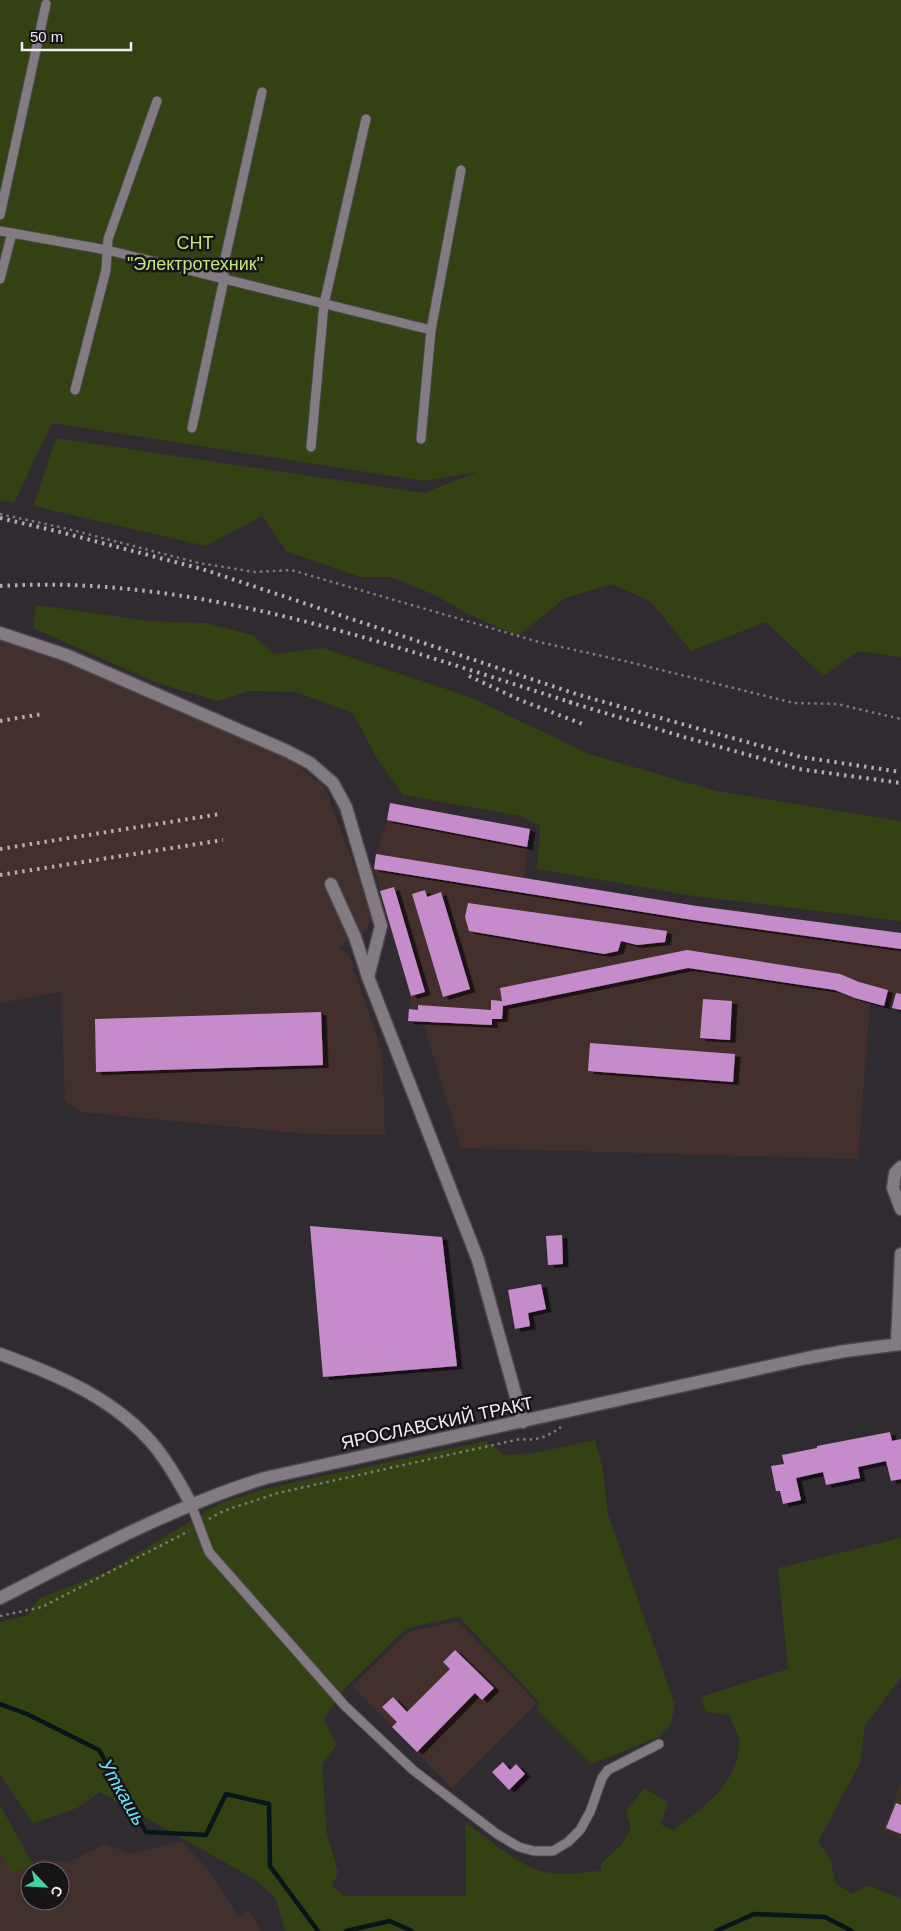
<svg xmlns="http://www.w3.org/2000/svg" width="901" height="1931" font-family="Helvetica,sans-serif">
<defs>
<filter id="shadow"><feDropShadow dx="5.5" dy="3" stdDeviation="0" flood-color="#0009"/></filter>
</defs>
<rect width="100%" height="100%" fill="#302b31"/>
<path fill="#3c3323" d="M901 1783V1837L883 1830Z"/>
<g fill="#432f2c" fill-rule="evenodd">
<path d="M0 640 63 660 291 760 325 788 372 913 367 930 339 947 349 955 382 1052 385 1135 307 1134 81 1112 65 1101 61 992 0 1003Z"/>
<path d="M390 803 530 829 524 878 697 906 901 933V1010L870 1003 858 1159 461 1148 423 1022 408 1021 411 996 374 869 376 854 387 820Z"/>
<path d="M458 1621 537 1703 452 1788 352 1686 408 1632Z"/>
<path d="M181 1841 206 1867 238 1916 248 1910 261 1931H0V1853L13 1874 42 1859 67 1863 105 1844 132 1854ZM30 1871H60V1901H30Z"/>
</g>
<g fill="#334113">
<path d="M0 0H901V657L859 651 823 676 766 622 691 651 651 602 613 584 565 598 518 636 468 614 435 595 391 577H360L286 551 262 516 206 546 33 506 56 438 424 493 477 472 424 481 52 423 14 503 0 500Z"/>
<path d="M36 605 150 621 206 623 253 635 274 654 323 648 470 697 589 754 716 791 901 821V921L694 896 537 869 540 826 521 816 403 795 376 757 353 713 296 692 250 691 218 701 157 683 33 628Z"/>
<path d="M595 1440 603 1470 608 1514 675 1705 671 1723 659 1737 591 1764 537 1710 540 1703 459 1617 407 1628 349 1684 324 1718 336 1745 322 1764 327 1834 338 1872 332 1886 344 1896H466L465 1822C489 1839 521 1869 551 1873 566 1876 585 1872 601 1871V1864L621 1845 631 1829 626 1811 644 1788 668 1802 661 1824 673 1831C701 1808 738 1785 739 1744 740 1735 732 1723 729 1715L706 1712 701 1697 788 1669 778 1568 901 1538V1677L865 1726 860 1763 818 1842 830 1858 836 1884 853 1894 867 1885 901 1899V1931H285L276 1899 256 1880 100 1792 77 1808 33 1823 0 1775V1622L28 1615 38 1599 106 1572 221 1503 268 1488 486 1441 504 1455 534 1453Z"/>
<path d="M0 1805 33 1864 12 1874 0 1853Z"/>
</g>
<g fill="none" stroke-linecap="round" stroke-linejoin="round">
<g stroke="#07161a" stroke-width="4.5">
<path d="M0 1704 27 1714 99 1750 146 1832 206 1835 226 1794 269 1804 270 1866 318 1931"/>
<path d="M346 1931 390 1921 412 1931"/>
<path d="M716 1931 754 1914 825 1917 852 1931"/>
</g>
</g>
<g fill="#c58bcb" filter="url(#shadow)">
<path d="M390 803 530 829 527 847 387 820Z"/>
<path d="M376 854 697 906 901 933V949L693 920 374 869Z"/>
<path d="M394 887 425 992 411 996 380 891Z"/>
<path d="M425 890 427 897 441 892 470 989 443 997 412 894Z"/>
<path d="M468 903 667 931 665 942 637 945 621 941 618 951 604 954 469 931 465 917Z"/>
<path d="M687 950 840 974 859 982 888 990 884 1006 855 998 835 990 688 968 503 1006 502 1019H492V1025L408 1021 409 1009 418 1010V1005L491 1010V1000L502 1001 500 988Z"/>
<path d="M896 993 901 994V1010L892 1008Z"/>
<path d="M703 999 732 1001 730 1040 700 1038Z"/>
<path d="M321 1012 323 1065 96 1072 95 1019Z"/>
<path d="M590 1043 735 1054 733 1082 588 1071Z"/>
<path d="M310 1226 442 1237 457 1366 323 1377Z"/>
<path d="M562 1235 563 1264 548 1265 546 1236Z"/>
<path d="M541 1284 546 1309 528 1313 530 1326 515 1329 508 1290Z"/>
<path d="M890 1432 892 1441 901 1439V1479L891 1481 886 1461 858 1467 860 1478 826 1485 823 1472 796 1478 801 1500 783 1504 780 1491H776L771 1466 784 1464 782 1455 817 1448V1446Z"/>
<path d="M455 1650 494 1688 482 1700 475 1693 417 1752 392 1727 397 1722 382 1707 393 1697 407 1712 450 1669 443 1662Z"/>
<path d="M503 1762 510 1770 516 1764 525 1774 509 1790 492 1772Z"/>
<path d="M896 1803 901 1805V1834L886 1828Z"/>
</g>
<g fill="none" stroke-linecap="round" stroke-linejoin="round">
<g stroke="#4c474d" stroke-width="11">
<g id="service">
<path d="M0 215 46 4"/>
<path d="M0 231 107 250 431 330"/>
<path d="M0 279 12 233"/>
<path d="M75 390 106 270 108 239 157 101"/>
<path d="M192 428 224 279V263L262 92"/>
<path d="M421 439 431 330 461 170"/>
<path d="M311 447 324 304 366 119"/>
<path d="M191 1504 209 1552 345 1706 413 1770 497 1834 519 1847 534 1851H553L568 1842 580 1830 590 1812 602 1778 608 1770 659 1744"/>
</g>
</g>
<g stroke="#4c474d" stroke-width="15">
<g id="minor">
<path d="M0 633 66 655 287 751 310 763 333 783 346 807 381 926 368 977 478 1260 523 1422"/>
<path d="M331 884 355 937 368 977"/>
<path d="M901 1167 895 1173 893 1188 901 1209"/>
<path d="M897 1344 901 1254"/>
<path d="M0 1354C58 1375 117 1399 157 1449 170 1466 181 1485 191 1504"/>
</g>
</g>
<g stroke="#4c474d" stroke-width="15">
<path id="tertiary" d="M0 1598C86 1554 172 1507 265 1478L807 1358 845 1351 901 1344"/>
</g>
<g stroke="#7e7a7f" stroke-width="2.5" stroke-dasharray="2.5 4" stroke-linecap="butt">
<path d="M0 514 64 528 199 563 255 572 291 570 539 642 629 662 794 703 837 704 901 719"/>
<path d="M209 1519 223 1511 278 1493 520 1439C537 1441 547 1437 561 1427"/>
<path d="M0 1616 42 1607 189 1531"/>
</g>
<use href="#service" stroke="#827b82" stroke-width="9"/>
<use href="#minor" stroke="#827b82" stroke-width="12"/>
<use href="#tertiary" stroke="#827b82" stroke-width="12"/>
<g stroke="#b2aeb3" stroke-width="4" stroke-dasharray="2.5 5" stroke-linecap="butt">
<path d="M0 518 56 531 202 569 576 694 689 726 801 757 901 772"/>
<path d="M0 586C198 574 390 645 576 704"/>
<path d="M469 676 520 700 585 725"/>
<path d="M569 702 684 737 799 769 901 783"/>
<path d="M0 721 42 714"/>
<path d="M0 849 220 814"/>
<path d="M0 875 223 840"/>
</g>
</g>
<g text-anchor="middle" stroke-width="5" stroke-linejoin="round" paint-order="stroke">
<g font-size="18" fill="#c2e67a" stroke="#171417">
<text x="195" y="249">СНТ<tspan x="195" dy="21">"Электротехник"</tspan></text>
</g>
<g font-size="18" fill="#f1edf1" stroke="#171417">
<text transform="translate(437 1423) rotate(-12)" y="6">ЯРОСЛАВСКИЙ ТРАКТ</text>
</g>
<g font-size="19" font-style="italic" fill="#6de2fe" stroke="#171417">
<text transform="translate(123 1792) rotate(60)" y="7">Уткашь</text>
</g>
</g>
<g transform="translate(45 1886) rotate(115)"><circle r="24" fill="#171417" stroke="#6e6b6e"/>
<path d="M0-4L9 19L0 12L-9 19Z" fill="#41d4a1"/>
<text y="-8" font-size="14" font-weight="bold" text-anchor="middle" fill="#f1edf1">С</text>
</g>
<path d="M22 42v8h109v-8" fill="none" stroke="#f1edf1" stroke-width="2.5"/>
<text x="30" y="42" font-size="15" fill="#f1edf1" stroke="#171417" stroke-width="4" paint-order="stroke">50 m</text>
</svg>
